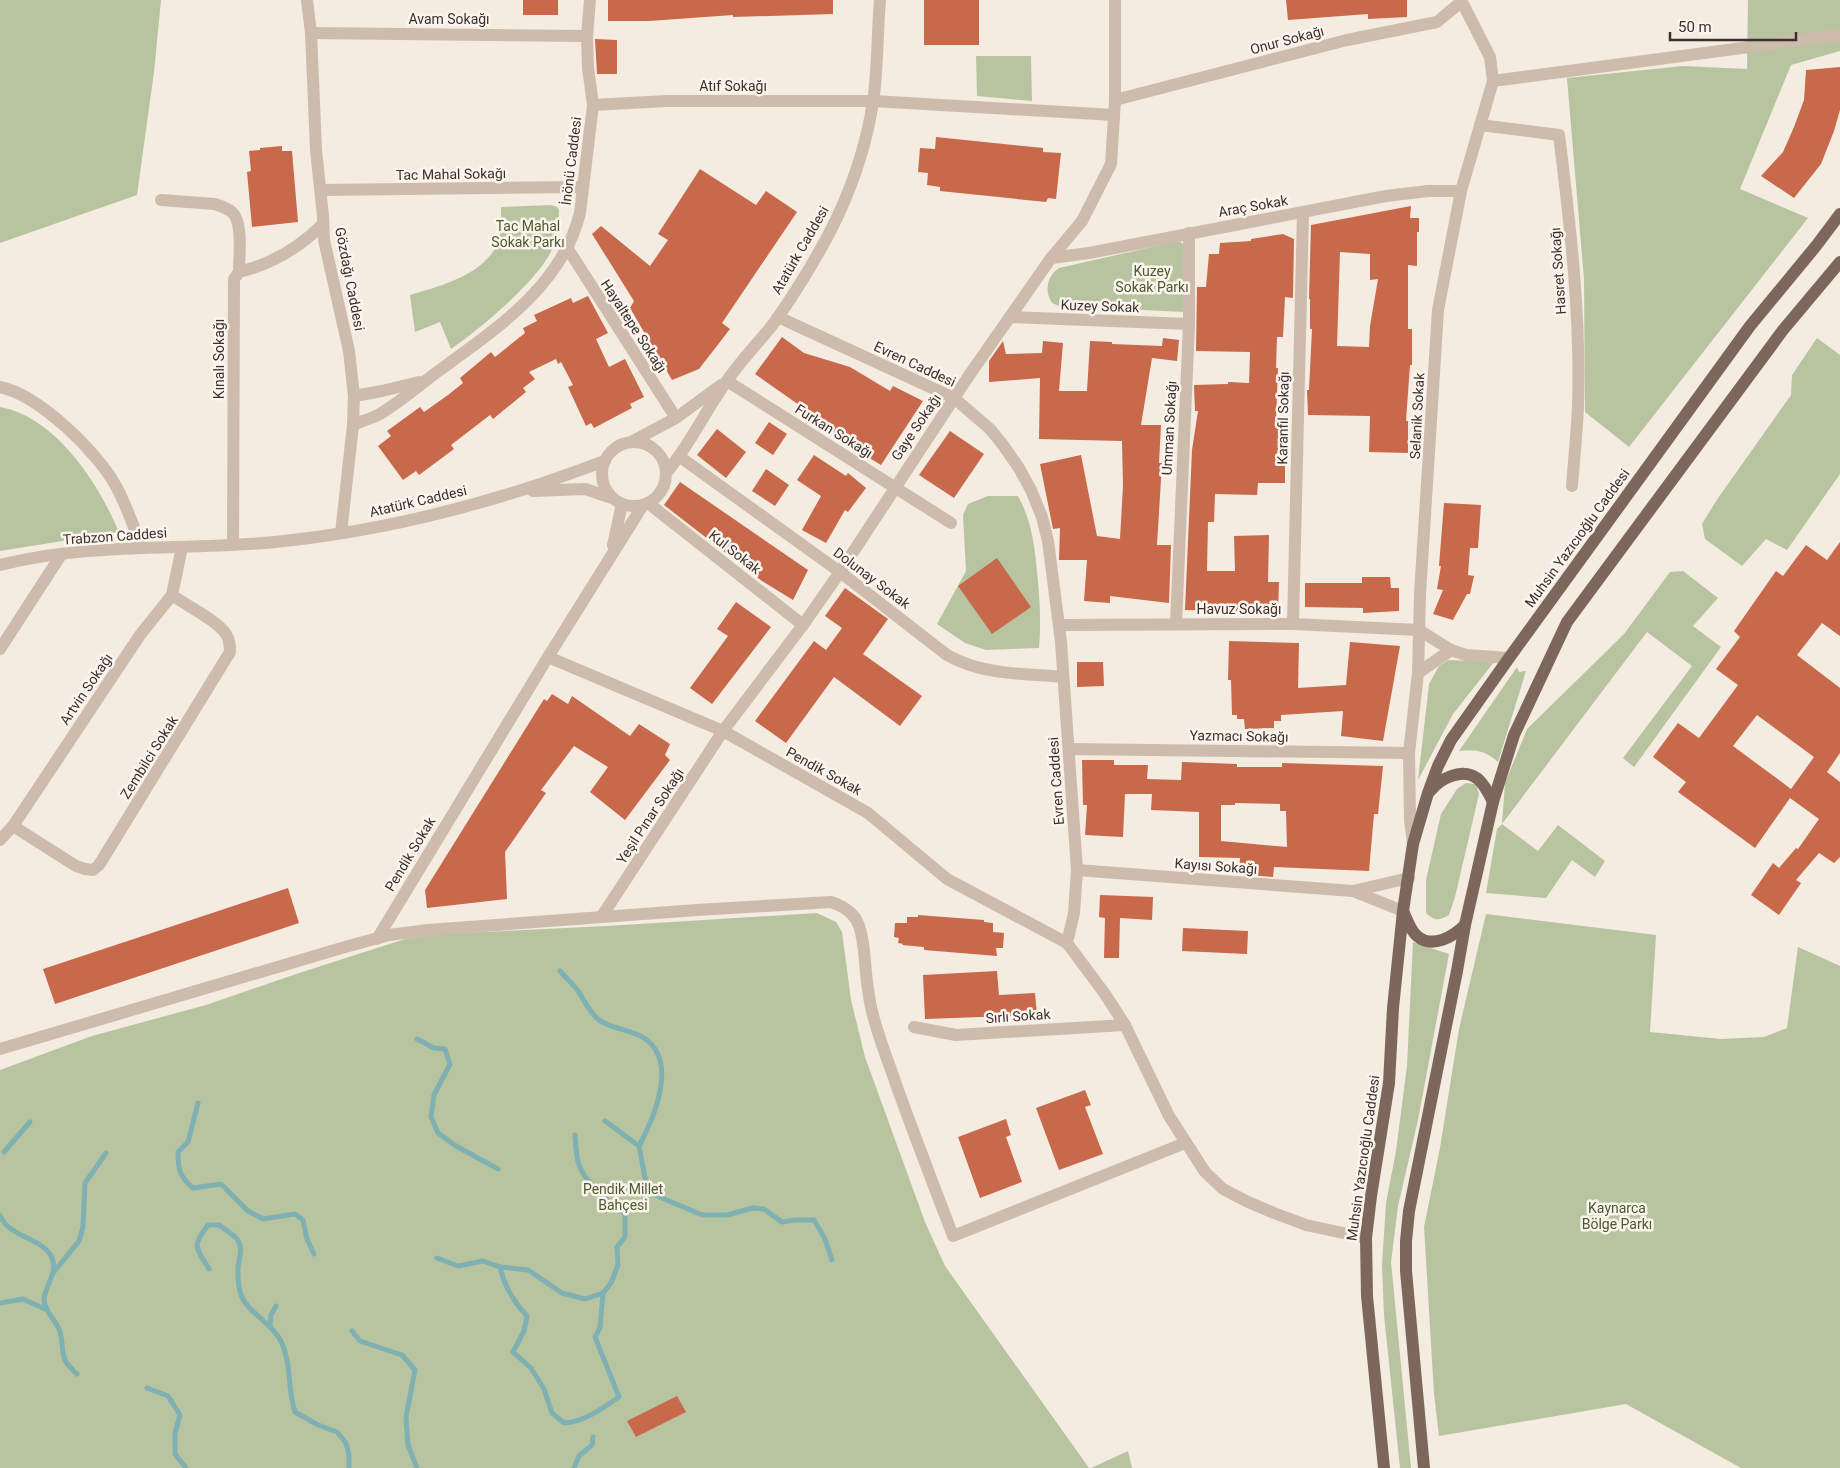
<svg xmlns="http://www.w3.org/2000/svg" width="1840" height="1468" font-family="Roboto,sans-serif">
<rect width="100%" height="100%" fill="#f4ebe1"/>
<g fill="#b8c4a0">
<path d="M0 0H161L154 72 137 195 0 243Z"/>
<path d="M1748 0H1840V51L1791 65 1740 189 1808 218 1629 447 1585 412 1584 279 1567 78 1683 66 1747 69Z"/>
<path d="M976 56H1031L1032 101 977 96Z"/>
<path d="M551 205 557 207 559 210C559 221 558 234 554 245 542 278 480 329 451 349L440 322 415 332 410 295C440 286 485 275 498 242 502 232 501 219 501 207Z"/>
<path d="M1174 242H1181L1183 244 1185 312 1059 306 1052 303C1044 291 1047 276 1059 268Z"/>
<path d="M1817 338 1840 355V474L1787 550 1766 539 1742 566 1705 539 1702 524 1716 501 1791 395 1792 375Z"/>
<path d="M0 407C56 417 98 483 119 532L0 551Z"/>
<path d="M988 496H1018C1033 523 1035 551 1038 582 1040 604 1041 625 1039 648L986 650 965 643 937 624 966 571 963 515 968 504Z"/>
<path d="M1683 571 1718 598 1693 626 1721 647 1634 767 1623 758 1692 666 1647 632 1502 824 1538 851 1558 825 1605 861 1595 877 1572 860 1546 898 1486 893 1497 829 1502 824 1505 783 1527 729 1624 634 1670 572Z"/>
<path d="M1448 660 1494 662 1453 714 1418 780 1429 684 1439 666Z"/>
<path d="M1517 667 1519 672 1526 671 1498 762C1486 751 1475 749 1459 751Z"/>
<path d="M1466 783 1476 784 1479 794 1455 897 1449 915C1439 921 1434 921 1426 913V880L1441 814 1457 789Z"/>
<path d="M817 913 836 922 842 932 851 1000 865 1057 925 1222 945 1266 1089 1468H0V1070L92 1036 206 1005 296 974 405 939 440 934 607 926Z"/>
<path d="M1486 914 1656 935 1650 1032 1721 1039 1764 1037 1787 1028 1798 947 1840 966V1468H1741L1626 1404 1439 1436 1434 1394 1424 1227 1440 1148 1459 1029Z"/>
<path d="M1413 942 1449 954 1418 1120 1398 1206 1391 1262 1411 1468H1400L1384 1315 1382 1265 1386 1203 1396 1151 1407 1066Z"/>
<path d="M1128 1451 1132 1468H1091Z"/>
</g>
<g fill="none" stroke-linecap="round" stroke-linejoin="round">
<g stroke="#7fb0b2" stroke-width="5">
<path d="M560 971C566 978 573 984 578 991 585 1001 588 1011 598 1019 610 1029 630 1029 644 1038 679 1061 654 1118 639 1146"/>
<path d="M417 1039 434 1048 445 1049 450 1064 434 1095 431 1117 438 1133 456 1146 498 1169"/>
<path d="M198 1103 188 1142 178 1152C178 1170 180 1177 193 1188L221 1184 248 1211 263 1219 295 1214 303 1220 307 1239 314 1254"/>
<path d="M605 1121 639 1146 646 1183 655 1195 702 1215H727L753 1208 764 1209 782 1222 795 1220H814L825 1239 832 1260"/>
<path d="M4 1152 30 1122"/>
<path d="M0 1215C7 1237 44 1238 52 1258 58 1272 46 1285 44 1298 43 1309 55 1320 59 1329 63 1338 61 1350 65 1360 67 1365 73 1370 77 1374"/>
<path d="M437 1258 458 1266 483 1261 500 1267 528 1270 562 1293 585 1299 603 1293"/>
<path d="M500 1267C504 1286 514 1302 527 1316L524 1331 513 1352 531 1368 544 1389 552 1413 564 1423C585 1422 602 1408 619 1397L595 1337 600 1328 603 1293 611 1283 618 1265 617 1247 625 1237V1214C613 1205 591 1187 583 1173 576 1163 576 1147 575 1135"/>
<path d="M209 1269C196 1247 191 1247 208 1225H219C224 1229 232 1233 237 1239 245 1250 237 1260 238 1272 238 1278 239 1289 241 1295 248 1313 271 1322 281 1341 292 1364 287 1388 295 1412L318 1425 337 1432 346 1443 349 1455V1468"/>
<path d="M53 1273 79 1241 83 1227 85 1183 106 1153"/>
<path d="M0 1303 23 1299 47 1310"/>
<path d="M270 1326 271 1315 276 1306"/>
<path d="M352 1331 360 1341 402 1355 415 1370 406 1417 408 1445 417 1468"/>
<path d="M147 1388 168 1396 180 1415 175 1433V1454L186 1468"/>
<path d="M574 1468 579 1456 592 1445 593 1437"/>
</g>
</g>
<g fill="#c8694b" fill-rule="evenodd">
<rect x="523" y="0" width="35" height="15"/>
<path d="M608 0H833V14L733 17V15L649 21H608Z"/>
<rect x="924" y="0" width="55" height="45"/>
<path d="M1286 0H1407V17L1368 19V14L1288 20Z"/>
<path d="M595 39 617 40V74H597Z"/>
<path d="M1840 67V110L1834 131 1821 164 1794 198 1761 176 1783 152 1794 127 1804 100 1806 70Z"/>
<path d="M936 137 1043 148V152L1061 153 1056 199 1048 198 1046 202 940 191V187L927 185 928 173 918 172 920 148 935 149Z"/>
<path d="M282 146V151H292L298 222 252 227 247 172 251 171 249 151 260 150V148Z"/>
<path d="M700 169 756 205 766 191 797 212 722 323 730 329 699 369 672 380 630 308 634 301 592 234 601 226 650 266 668 240 658 234Z"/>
<path d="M1411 206 1410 218H1419V232H1417V266L1408 265V329H1412V365H1410L1406 421H1408V453L1369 452 1370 416 1308 415 1307 390H1309L1312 329H1310V299H1309L1311 225ZM1340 252 1370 254V280L1378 279 1370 326 1369 347 1337 346Z"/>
<path d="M1283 234 1294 239 1293 298 1285 297 1283 337H1277L1276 368H1278L1276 420H1285V483H1258L1257 495 1215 494 1214 522H1208L1207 571H1235L1234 536 1269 535 1268 582H1279L1278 612 1185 610 1192 450 1198 411H1195L1194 385 1228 384V382L1249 383 1250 352 1196 351 1197 287H1206L1209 254H1219L1220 243 1251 241V239Z"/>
<path d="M588 296 608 333 596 339 609 367 625 359 644 397 630 404 632 408 594 428 591 423 586 426 568 387 573 385 561 362 558 364 556 359 529 372 535 379 523 388 526 392 493 419 490 415 451 445 454 449 419 475 416 471 403 480 378 446 391 436 387 431 420 407 424 412 448 395 463 383 460 378 491 352 495 357 525 333 523 328 537 321 534 315 571 298 573 303Z"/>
<path d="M782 337 804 353 850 367 890 391 893 386 923 401 881 465 848 445 850 442 816 423 819 419 755 374Z"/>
<path d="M1163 338 1179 340 1177 361 1152 358 1141 425H1161L1159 463H1162L1157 545H1171L1169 603 1110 596V603L1084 601 1087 560H1059L1060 528 1053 529 1040 464 1081 455 1097 536 1120 539 1123 486 1122 441 1039 439 1040 378 989 382V361L1003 341 1006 354 1042 353 1043 341 1063 343 1059 391H1087L1090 341 1112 342V344L1162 346Z"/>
<path d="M769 422 787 434 773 455 755 443Z"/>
<path d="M717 429 746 452 726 478 697 455Z"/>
<path d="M950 431 984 454 954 498 919 475Z"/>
<path d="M814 455 846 476 848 473 866 488 848 512 845 510 826 543 802 530 821 496 797 480Z"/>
<path d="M766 469 789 485 775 506 752 491Z"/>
<path d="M680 482 808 570 793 600 762 581 664 505Z"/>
<path d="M1444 503 1481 505 1478 548H1470L1468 575 1474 576 1470 594H1467L1453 620 1433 614 1443 590 1437 589 1441 566H1439Z"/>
<path d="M1840 542V636L1822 623 1797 655 1840 688V753L1827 772 1840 782V857L1834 863 1819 853 1796 880 1801 883 1779 915 1751 895 1773 863 1779 868 1796 848 1798 849 1819 819 1790 798 1755 848 1678 792 1686 782 1653 757 1678 723 1699 738 1738 685 1716 669 1740 637 1734 631 1776 571 1783 576 1806 545 1827 560ZM1757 715 1814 757 1791 789 1733 746Z"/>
<path d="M997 558 1031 607 992 634 958 586Z"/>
<path d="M1362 577H1390L1391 588H1399V611L1363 613V608L1305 607V583H1362Z"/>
<path d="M845 588 888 619 863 654 922 696 900 726 834 677 786 743 755 721 814 641 826 650 842 628 825 616Z"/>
<path d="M736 602 771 627 712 704 690 688 728 636 717 629Z"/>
<path d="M1229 641 1299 643 1298 688 1346 685 1350 642 1400 646 1383 741 1341 736 1343 711 1281 715V721H1274V728L1245 729 1244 719H1237V715H1232L1231 680H1228Z"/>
<path d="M1077 662H1103L1104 686 1077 687Z"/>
<path d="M552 694 568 704 572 696 630 736 639 724 670 744 665 755 670 760 625 820 590 792 608 767 574 746 541 790 546 793 505 852 507 899 427 908 425 890 544 699 547 701Z"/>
<path d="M1082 760H1114V765H1148L1147 779 1181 780 1182 762 1237 764V767H1282V763L1383 766 1378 814H1374L1369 871 1274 867 1273 877 1239 874 1240 858 1199 857V812L1151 810 1152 794H1125L1123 837 1085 835 1087 805H1083ZM1235 803 1280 804V811H1286L1287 847 1221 841V805H1235Z"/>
<path d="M288 888 299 923 55 1004 43 969Z"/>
<path d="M1100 895 1153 897 1152 920 1120 918 1119 958H1104L1105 918 1099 917Z"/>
<path d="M918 915 984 920V922L993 923V932L1004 933 1003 948H996L997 956 924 950V947L902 945 903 944 898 943 899 938 894 937 895 923H907V917H918Z"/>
<path d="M1183 928 1248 931 1247 954 1182 951Z"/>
<path d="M997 971 999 995 1035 993 1037 1015 925 1019 923 975Z"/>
<path d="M1085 1090 1091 1105 1085 1107 1103 1154 1059 1170 1036 1108Z"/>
<path d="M1006 1119 1011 1135 1006 1137 1022 1182 980 1198 958 1137Z"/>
<path d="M677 1396 686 1412 636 1437 627 1421Z"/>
</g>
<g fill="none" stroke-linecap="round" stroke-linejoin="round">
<path stroke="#cdbbac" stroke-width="12" d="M1493 81 1840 35"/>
<g stroke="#cdbbac" stroke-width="12">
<path d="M311 33 587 36"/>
<path d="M1115 100 1347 40 1437 22 1461 2"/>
<path d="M593 105 667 101H873L1114 115"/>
<path d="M1480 125 1559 135C1570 223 1581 317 1578 406 1577 432 1574 459 1572 486"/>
<path d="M321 190 583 187"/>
<path d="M161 200 215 204C221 206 229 209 233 213 243 224 239 257 239 272"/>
<path d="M568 249 676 418"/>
<path d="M1051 258 1089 253 1386 196 1428 191H1461"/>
<path d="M1010 317 1189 324"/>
<path d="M727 381 951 523"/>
<path d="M0 387C39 395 99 453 117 488 127 507 134 528 142 548"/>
<path d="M680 457 840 572 947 655C985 676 1022 673 1063 677"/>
<path d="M648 503 803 625"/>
<path d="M233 545 234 279 239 272C272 264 299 248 323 224"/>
<path d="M613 545 622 504"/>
<path d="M1176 624 1189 324V233"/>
<path d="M1293 624 1303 212"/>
<path d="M1060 625 1293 624 1419 630 1451 650 1466 655 1509 658"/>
<path d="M0 649 61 555"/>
<path d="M548 657 723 731 868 813 947 879 1067 943"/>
<path d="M1418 673 1451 650"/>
<path d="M1069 749 1409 753"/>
<path d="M13 826 76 866 85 869 93 870 99 865 230 652C230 646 230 640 226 634 215 619 187 606 172 595"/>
<path d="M0 840 13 826 140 635 172 595 182 547"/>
<path d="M1413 844 1410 820 1409 753 1418 673 1420 594 1438 310 1461 191 1493 81 1490 57 1461 0"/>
<path d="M1077 870 1353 891 1403 911"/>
<path d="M1353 891 1409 878"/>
<path d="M602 916 723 731 803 625 840 572 968 377 1051 258 1082 221 1111 164 1115 100V0"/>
<path d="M377 939 548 657 643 505"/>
<path d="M914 1027 956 1035 1125 1025"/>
<path d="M0 1049 345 947 389 935 428 930 697 910 831 902C858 911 861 925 864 951 866 972 867 994 873 1015 879 1039 889 1063 897 1087 915 1137 934 1186 953 1236L1185 1143"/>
</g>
<g stroke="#cdbbac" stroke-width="12">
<path d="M307 0 311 33 316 150 323 216 324 240 349 351 354 396 353 425 341 533"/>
<path d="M778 317 954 398 990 429 1003 445 1019 468 1031 490 1042 517 1048 541 1061 642 1077 870 1074 913 1067 943 1105 994 1125 1025 1169 1116 1205 1172 1223 1189 1248 1202 1274 1213 1306 1225 1366 1238"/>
<path d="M354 396 382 391 419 382"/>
<path d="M353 425C362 421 370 419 378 415 396 405 420 385 437 372 495 330 562 286 580 213L593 105 588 68 587 36 590 0"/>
<path d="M631 442 676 418 721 385"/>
<circle cx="634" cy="474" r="32"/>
<path d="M666 473C690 445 705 411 727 381 742 358 763 339 779 316 825 248 860 185 873 102 878 69 877 34 880 0"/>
<path d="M533 491 585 489 612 498"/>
<path d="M0 565C90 542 184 551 275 542 355 534 435 517 512 493 543 484 574 472 605 461"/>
</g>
<g stroke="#7d675c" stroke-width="12">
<path d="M1430 791C1441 778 1463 767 1478 779 1485 785 1489 794 1493 802"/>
<path d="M1403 911C1407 919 1410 930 1417 936 1432 949 1453 937 1465 925"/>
<path d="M1384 1468 1367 1296 1366 1238 1371 1196 1389 1083 1393 1008 1403 911 1413 844 1428 793 1438 766 1451 740 1509 658 1750 326 1816 246 1840 214"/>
<path d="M1424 1468 1406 1271V1241L1409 1211 1457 971 1465 925 1493 802 1514 735 1567 622 1783 330 1840 262"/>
</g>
</g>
<g text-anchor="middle" stroke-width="5" stroke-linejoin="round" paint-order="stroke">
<g font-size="14" fill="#3b302b" stroke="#fbf5ee">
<text x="449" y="24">Avam Sokağı</text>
<text transform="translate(1287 40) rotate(-15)" y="5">Onur Sokağı</text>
<text x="733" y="91">Atıf Sokağı</text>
<text transform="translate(571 161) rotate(-83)" y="5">İnönü Caddesi</text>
<text transform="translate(451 174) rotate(-1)" y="5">Tac Mahal Sokağı</text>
<text transform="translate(1253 206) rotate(-10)" y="5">Araç Sokak</text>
<text transform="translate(800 250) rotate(-60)" y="5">Atatürk Caddesi</text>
<text transform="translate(1558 271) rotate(-94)" y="5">Hasret Sokağı</text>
<text transform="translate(350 279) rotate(79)" y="5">Gözdağı Caddesi</text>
<text transform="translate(1100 306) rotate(2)" y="5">Kuzey Sokak</text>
<text transform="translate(634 326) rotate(57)" y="5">Hayaltepe Sokağı</text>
<text transform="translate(219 359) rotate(-90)" y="5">Kınalı Sokağı</text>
<text transform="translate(915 364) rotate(25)" y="5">Evren Caddesi</text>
<text transform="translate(1417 416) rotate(-87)" y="5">Selanik Sokak</text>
<text transform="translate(1283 418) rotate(-89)" y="5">Karanfil Sokağı</text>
<text transform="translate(916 427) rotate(-56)" y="5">Gaye Sokağı</text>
<text transform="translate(1169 428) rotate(-87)" y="5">Umman Sokağı</text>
<text transform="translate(834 431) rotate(32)" y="5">Furkan Sokağı</text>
<text transform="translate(418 501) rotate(-13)" y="5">Atatürk Caddesi</text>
<text transform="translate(115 536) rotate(-4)" y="5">Trabzon Caddesi</text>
<text transform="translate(1577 538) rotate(-54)" y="5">Muhsin Yazıcıoğlu Caddesi</text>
<text transform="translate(735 552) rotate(38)" y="5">Kul Sokak</text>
<text transform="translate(872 578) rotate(37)" y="5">Dolunay Sokak</text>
<text x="1239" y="614">Havuz Sokağı</text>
<text transform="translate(86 689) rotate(-56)" y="5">Artvin Sokağı</text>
<text transform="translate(1239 736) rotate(1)" y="5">Yazmacı Sokağı</text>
<text transform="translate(149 757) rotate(-58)" y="5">Zembilci Sokak</text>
<text transform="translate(824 771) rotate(29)" y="5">Pendik Sokak</text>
<text transform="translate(1056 781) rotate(-94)" y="5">Evren Caddesi</text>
<text transform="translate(650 816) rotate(-57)" y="5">Yeşil Pınar Sokağı</text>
<text transform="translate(410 854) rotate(-59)" y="5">Pendik Sokak</text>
<text transform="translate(1216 866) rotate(4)" y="5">Kayısı Sokağı</text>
<text transform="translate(1018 1016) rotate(-4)" y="5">Sırlı Sokak</text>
<text transform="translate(1363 1158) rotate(-82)" y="5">Muhsin Yazıcıoğlu Caddesi</text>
</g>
<g font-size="14" fill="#4a5a2e" stroke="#fbf5ee">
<text x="528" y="231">Tac Mahal<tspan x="528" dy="16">Sokak Parkı</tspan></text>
<text x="1152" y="276">Kuzey<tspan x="1152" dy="16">Sokak Parkı</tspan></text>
<text x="623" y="1194">Pendik Millet<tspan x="623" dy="16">Bahçesi</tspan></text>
<text x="1617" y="1213">Kaynarca<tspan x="1617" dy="16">Bölge Parkı</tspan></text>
</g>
</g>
<path d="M1670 32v8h126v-8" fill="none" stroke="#3b302b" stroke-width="2.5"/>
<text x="1678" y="32" font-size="15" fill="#3b302b" stroke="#fbf5ee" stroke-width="4" paint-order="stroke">50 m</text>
</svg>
